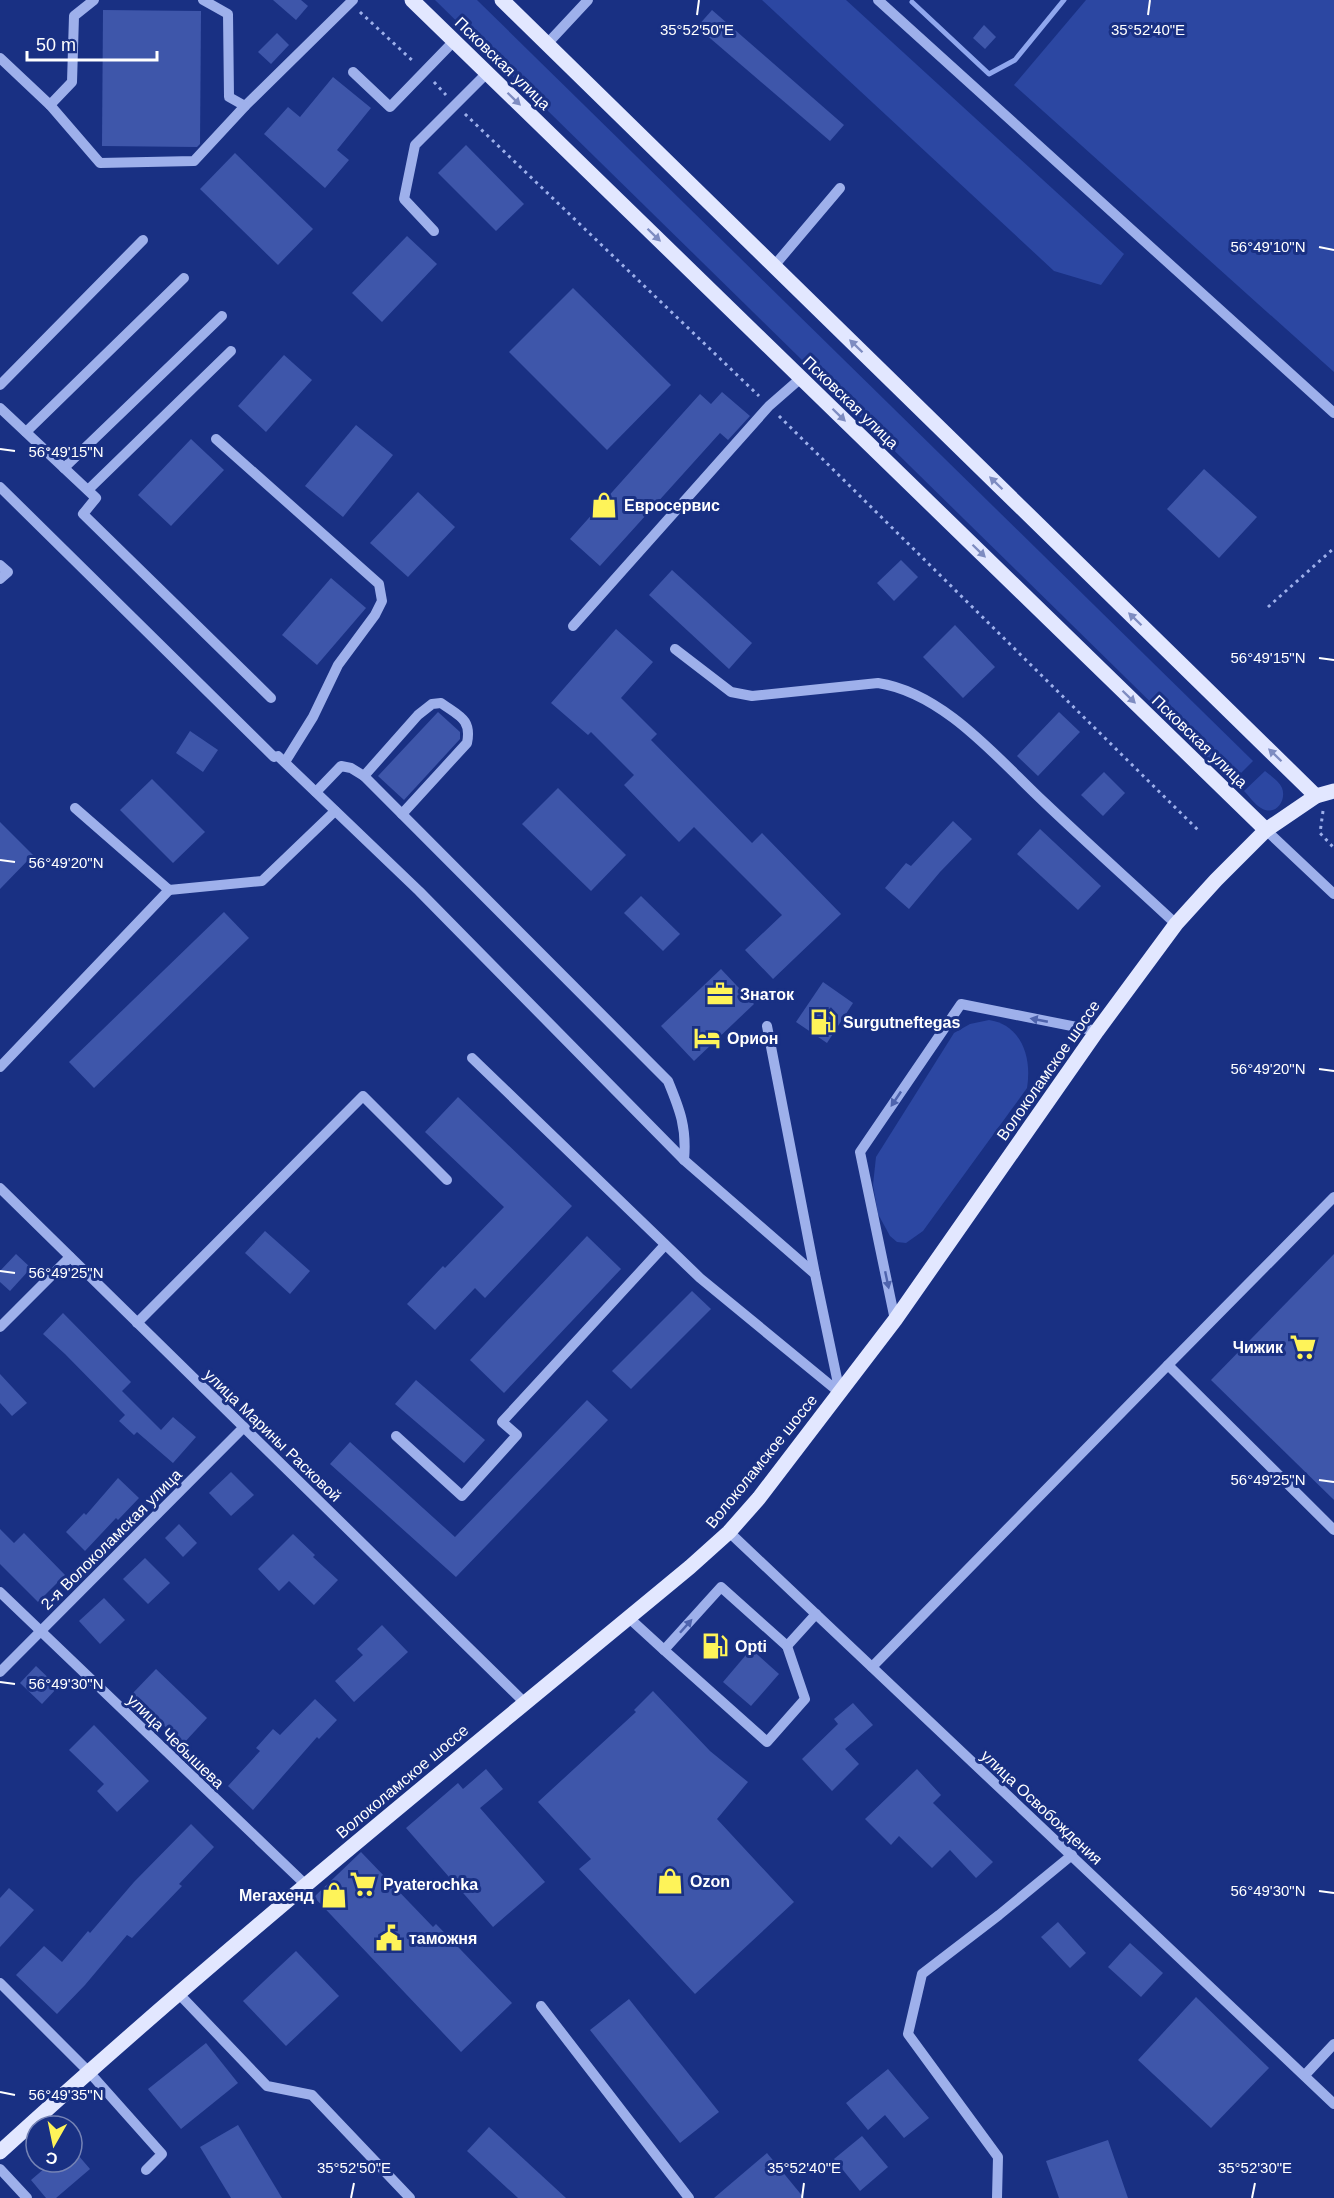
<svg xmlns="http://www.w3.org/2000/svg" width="1334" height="2198" font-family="Helvetica,sans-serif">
<rect width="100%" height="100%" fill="#193083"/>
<g fill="#2c47a2">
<path d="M435 0H477L1253 761 1232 782Z"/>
<path d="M762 0H846L1124 254 1101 285 1054 271Z"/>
<path d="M1086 0H1334V372L1014 85Z"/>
<path d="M1265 771C1271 776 1279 781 1282 788 1287 801 1275 817 1261 808 1255 805 1249 796 1244 791Z"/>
<path d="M989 1020C1022 1025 1032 1058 1027 1088L923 1231 906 1243 897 1242 890 1236 878 1214 873 1185 876 1157 954 1033 970 1024Z"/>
</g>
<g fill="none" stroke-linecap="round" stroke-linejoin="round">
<path stroke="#90a7ee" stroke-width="5" d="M912 2 989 74 1015 60 1064 0"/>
</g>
<g fill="#3e56aa">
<path d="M273 0H301L308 6 296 20Z"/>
<path d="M103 10 201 11 200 144 197 147 102 146Z"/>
<path d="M712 10 844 125 830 141 697 27Z"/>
<path d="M984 25 996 37 985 49 973 38Z"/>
<path d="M277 33 289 45 271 64 258 52Z"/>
<path d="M333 77 371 108 337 150 349 160 325 188 264 134 288 107 300 117Z"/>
<path d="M466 145 524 204 496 231 438 173Z"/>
<path d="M235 153 313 229 278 265 200 189Z"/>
<path d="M407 236 437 264 382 322 352 293Z"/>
<path d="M573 288 671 385 607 450 509 352Z"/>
<path d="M284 355 312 380 266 432 238 406Z"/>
<path d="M722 392 750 416 728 440 720 433 600 566 570 539 700 394 711 404Z"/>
<path d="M356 425 393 455 343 517 305 486Z"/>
<path d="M191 439 224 470 171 526 138 495Z"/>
<path d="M1204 469 1257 517 1219 558 1167 509Z"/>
<path d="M418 492 455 527 408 577 370 543Z"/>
<path d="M901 560 918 577 894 601 877 583Z"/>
<path d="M672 570 752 643 729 669 649 595Z"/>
<path d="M331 578 366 608 317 665 282 635Z"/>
<path d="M955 625 995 667 963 698 923 657Z"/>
<path d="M616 629 653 662 621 698 657 734 651 740 752 843 762 833 841 914 773 979 745 950 782 915 694 827 679 842 624 785 634 775 591 732 588 735 551 703Z"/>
<path d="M438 712 460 732V739L404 800 378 776Z"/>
<path d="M1059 712 1080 732 1038 776 1017 756Z"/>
<path d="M190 731 218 750 203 772 176 753Z"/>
<path d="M1104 772 1125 793 1103 816 1081 795Z"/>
<path d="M152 779 205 832 173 863 120 810Z"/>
<path d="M558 788 626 855 591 891 522 824Z"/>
<path d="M953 821 972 839 940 872 909 909 885 888 906 863 911 866Z"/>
<path d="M0 822 33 855 0 889Z"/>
<path d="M1040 829 1101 886 1078 910 1017 854Z"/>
<path d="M641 896 680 934 663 951 624 913Z"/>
<path d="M224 912 249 938 94 1088 69 1062Z"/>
<path d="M721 969 754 1004 694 1061 661 1026Z"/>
<path d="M823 982 853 1003 827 1043 796 1022Z"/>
<path d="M458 1097 572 1206 485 1298 475 1288 435 1330 407 1304 443 1266 445 1268 504 1207 425 1132Z"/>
<path d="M265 1231 310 1271 290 1294 245 1253Z"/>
<path d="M587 1236 621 1269 504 1393 470 1360Z"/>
<path d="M16 1254 31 1268 10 1291 0 1282V1271Z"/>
<path d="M1334 1254V1500L1211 1380Z"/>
<path d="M692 1291 711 1309 631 1389 612 1371Z"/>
<path d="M63 1313 131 1382 122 1391 161 1430 173 1417 196 1437 173 1463 137 1432 134 1435 119 1421 125 1415 65 1354 43 1334Z"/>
<path d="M0 1374 27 1403 12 1416 0 1403Z"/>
<path d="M416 1380 485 1440 464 1463 395 1404Z"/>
<path d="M587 1400 608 1420 456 1577 330 1464 350 1442 455 1537Z"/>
<path d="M231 1472 254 1495 231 1516 209 1493Z"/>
<path d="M118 1478 139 1498 118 1520 116 1518 85 1551 66 1532 84 1513 86 1515Z"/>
<path d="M179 1524 197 1543 183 1557 165 1538Z"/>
<path d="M0 1529 14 1543 24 1533 65 1575 38 1602 0 1564Z"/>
<path d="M293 1534 315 1555 313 1557 338 1580 314 1605 289 1581 279 1591 258 1569Z"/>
<path d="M145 1558 170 1583 148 1604 123 1579Z"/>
<path d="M104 1598 125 1620 100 1644 79 1621Z"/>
<path d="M382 1625 408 1652 354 1702 335 1681 363 1655 357 1649Z"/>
<path d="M751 1649 779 1674 751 1706 723 1682Z"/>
<path d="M36 1666 58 1687 42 1704 20 1683Z"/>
<path d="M156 1669 207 1718 183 1744 132 1694Z"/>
<path d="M653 1691 710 1751 748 1782 717 1819 794 1902 695 1994 579 1869 591 1859 538 1802 636 1712 634 1710Z"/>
<path d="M315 1699 337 1720 319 1739 317 1737 253 1810 228 1786 260 1751 256 1748 273 1729 280 1735Z"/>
<path d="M853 1703 873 1725 845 1749 859 1764 832 1791 802 1759 838 1724 834 1719Z"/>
<path d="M94 1725 149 1781 117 1812 97 1791 104 1784 69 1750Z"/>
<path d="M486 1769 503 1789 480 1808 545 1882 493 1927 406 1828 458 1783 463 1789Z"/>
<path d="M917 1769 941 1795 933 1803 993 1862 976 1878 950 1850 932 1868 899 1836 891 1845 865 1819Z"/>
<path d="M191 1824 214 1847 179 1884 182 1886 132 1938 127 1935 85 1985 57 2014 16 1975 44 1946 62 1962 88 1931 90 1933 134 1882Z"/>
<path d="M361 1852 433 1927 436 1924 512 2003 461 2052 314 1897Z"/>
<path d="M9 1888 34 1910 0 1947V1898Z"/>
<path d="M1058 1922 1086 1953 1070 1968 1041 1937Z"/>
<path d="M1130 1943 1163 1973 1141 1997 1108 1967Z"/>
<path d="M296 1951 339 1996 286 2046 243 2001Z"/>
<path d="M1196 1997 1269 2068 1211 2128 1138 2060Z"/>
<path d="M629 1999 719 2112 680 2143 590 2030Z"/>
<path d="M206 2043 238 2083 181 2129 148 2089Z"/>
<path d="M888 2069 929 2118 904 2138 885 2115 868 2130 846 2103Z"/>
<path d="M238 2125 282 2198H231L200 2147Z"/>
<path d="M489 2127 566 2198H518L467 2151Z"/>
<path d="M862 2136 888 2167 860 2191 834 2159Z"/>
<path d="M1108 2140 1128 2198H1059L1046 2161Z"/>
<path d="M72 2148 90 2169 56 2198H46L31 2180 52 2162H72Z"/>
<path d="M767 2153 804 2198H714Z"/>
</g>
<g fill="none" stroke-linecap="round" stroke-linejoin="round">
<g stroke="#9eb0eb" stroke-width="3" stroke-dasharray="3 4.5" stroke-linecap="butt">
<path d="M360 12 415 63"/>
<path d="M434 82 446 95"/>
<path d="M465 114 759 396"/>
<path d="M779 416 1198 830"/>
<path d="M1268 607 1334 548"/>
<path d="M1323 811 1320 833 1334 848"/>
</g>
<g stroke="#9eb0eb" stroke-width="10">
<path d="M203 0 228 14 229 97 245 106 353 0"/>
<path d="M878 0 1334 413"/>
<path d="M547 44 588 0"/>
<path d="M0 58 50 105 72 82 74 16 94 0"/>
<path d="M353 72 390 107 454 41"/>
<path d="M50 105 100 163 194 161 245 106"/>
<path d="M434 231 404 199 415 145 487 73"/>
<path d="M774 266 840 188"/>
<path d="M0 385 143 240"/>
<path d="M0 408 96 498 83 514 271 698"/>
<path d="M26 432 184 278"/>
<path d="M216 439 379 584 382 601 375 615 338 665 313 717 285 762"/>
<path d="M64 468 222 316"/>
<path d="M0 487 274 757 278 756 419 891 684 1160 815 1274 840 1393 700 1278 472 1058"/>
<path d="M88 490 231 351"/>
<path d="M0 565 8 572 0 579"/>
<path d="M573 626 769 406 801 378"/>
<path d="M675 649 731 692 752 696 878 683C944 693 998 759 1044 802 1087 843 1132 883 1176 924"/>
<path d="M364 776 418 715 432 704 441 703C459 716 472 719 467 743L402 814"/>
<path d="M316 792 341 766 351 768 364 776 668 1081C680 1110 687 1128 684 1160"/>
<path d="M75 808 169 890 262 881 335 811"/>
<path d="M1266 830 1334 894"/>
<path d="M767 1026 815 1274"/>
<path d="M0 1067 169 890"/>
<path d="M0 1188 525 1703"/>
<path d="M1334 1197 1168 1365 1334 1530"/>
<path d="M895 1320 860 1152 961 1004 1097 1031"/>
<path d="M137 1323 363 1096 447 1180"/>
<path d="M0 1327 70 1257"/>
<path d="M396 1436 462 1496 517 1435 502 1422 665 1245"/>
<path d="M729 1532 1334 2104"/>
<path d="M0 1592 306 1885"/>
<path d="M629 1618 664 1650 721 1587 787 1646 816 1614"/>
<path d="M664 1650 767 1742 805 1699 787 1646"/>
<path d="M872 1667 1168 1365"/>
<path d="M0 1672 244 1427"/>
<path d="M0 1983 89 2072 162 2154 146 2170"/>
<path d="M179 1994 267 2086 312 2095 410 2198"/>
<path d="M541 2006 689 2198"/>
<path d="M1305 2075 1334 2044"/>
<path d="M0 2169 27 2198"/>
<path d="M997 2198 998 2157 908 2034 922 1974 999 1915 1072 1855"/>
</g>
<g stroke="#e2e7ff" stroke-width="15">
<path d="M412 0 1266 830"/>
<path d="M502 0 1316 796"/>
<path d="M0 2152C223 1948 458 1759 690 1567L729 1532 759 1498 895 1320 1097 1031 1176 924 1216 880 1266 830 1316 796 1334 791"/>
</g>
</g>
<defs><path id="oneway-solid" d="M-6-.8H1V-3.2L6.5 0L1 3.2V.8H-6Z" transform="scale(1.5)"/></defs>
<g fill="#7e8cc1">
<use href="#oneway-solid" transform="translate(514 99) rotate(44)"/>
<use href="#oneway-solid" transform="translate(654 235) rotate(44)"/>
<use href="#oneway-solid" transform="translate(856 346) rotate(-136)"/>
<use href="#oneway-solid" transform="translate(839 415) rotate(44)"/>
<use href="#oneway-solid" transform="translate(996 483) rotate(-136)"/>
<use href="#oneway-solid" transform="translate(979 551) rotate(44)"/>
<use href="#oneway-solid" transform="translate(1135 619) rotate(-136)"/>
<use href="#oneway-solid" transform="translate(1129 697) rotate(44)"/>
<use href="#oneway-solid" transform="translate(1275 755) rotate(-136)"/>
</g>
<g fill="#4e63ad">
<use href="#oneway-solid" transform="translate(1039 1020) rotate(-169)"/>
<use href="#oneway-solid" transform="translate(896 1099) rotate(124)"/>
<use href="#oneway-solid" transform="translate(887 1280) rotate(78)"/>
<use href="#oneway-solid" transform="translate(686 1626) rotate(-48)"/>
</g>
<path fill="none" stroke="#fff" stroke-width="2" d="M697 15 699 0M1148 15 1150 0M1319 247 1334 250M0 449 15 451M1319 658 1334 660M0 860 15 862M1319 1069 1334 1071M0 1271 15 1273M1319 1480 1334 1482M0 1682 15 1684M1319 1891 1334 1893M0 2092 15 2095M351 2198 354 2183M802 2198 804 2183M1252 2198 1255 2183"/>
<defs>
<g id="shop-bare" transform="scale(2.07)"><path d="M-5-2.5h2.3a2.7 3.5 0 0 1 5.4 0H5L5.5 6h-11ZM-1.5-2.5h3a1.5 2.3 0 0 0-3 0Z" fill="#fef359" stroke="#193083" stroke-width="2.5" paint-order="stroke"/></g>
<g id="office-bare" transform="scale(2.07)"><path d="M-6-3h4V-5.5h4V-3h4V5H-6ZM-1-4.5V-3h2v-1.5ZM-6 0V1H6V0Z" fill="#fef359" stroke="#193083" stroke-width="2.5" paint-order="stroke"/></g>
<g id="fuel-bare" transform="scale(2.07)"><path d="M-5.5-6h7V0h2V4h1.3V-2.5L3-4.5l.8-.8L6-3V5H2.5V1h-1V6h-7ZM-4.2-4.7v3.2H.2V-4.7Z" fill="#fef359" stroke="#193083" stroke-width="2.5" paint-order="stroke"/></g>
<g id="hotel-bare" transform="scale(2.07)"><path d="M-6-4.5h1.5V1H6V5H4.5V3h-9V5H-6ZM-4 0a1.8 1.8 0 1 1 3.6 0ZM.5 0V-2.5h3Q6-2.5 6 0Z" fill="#fef359" stroke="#193083" stroke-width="2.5" paint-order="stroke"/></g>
<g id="supermarket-bare" transform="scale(2.07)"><path d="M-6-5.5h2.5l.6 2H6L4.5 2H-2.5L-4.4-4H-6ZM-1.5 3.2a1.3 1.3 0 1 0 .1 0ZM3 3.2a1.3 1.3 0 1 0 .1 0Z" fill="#fef359" stroke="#193083" stroke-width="2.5" paint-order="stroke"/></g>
<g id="civic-bare" transform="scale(2.07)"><path d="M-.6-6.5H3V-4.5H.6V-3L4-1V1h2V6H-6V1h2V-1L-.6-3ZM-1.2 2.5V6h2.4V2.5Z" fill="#fef359" stroke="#193083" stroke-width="2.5" paint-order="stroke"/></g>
</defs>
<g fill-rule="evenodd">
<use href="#shop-bare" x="604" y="505"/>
<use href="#office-bare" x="720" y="994"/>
<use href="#fuel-bare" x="823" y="1022"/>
<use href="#hotel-bare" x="707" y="1038"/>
<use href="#supermarket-bare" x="1303" y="1347"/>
<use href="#fuel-bare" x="715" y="1646"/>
<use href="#shop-bare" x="670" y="1881"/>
<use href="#supermarket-bare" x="363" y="1884"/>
<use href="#shop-bare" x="334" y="1895"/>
<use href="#civic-bare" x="389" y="1938"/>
</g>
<g text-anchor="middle" stroke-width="6" stroke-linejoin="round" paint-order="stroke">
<g font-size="16" fill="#fff" stroke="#193083">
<text transform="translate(503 63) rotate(44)" y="6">Псковская улица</text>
<text transform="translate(851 402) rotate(44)" y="6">Псковская улица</text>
<text transform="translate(1200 741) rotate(44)" y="6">Псковская улица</text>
<text transform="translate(1048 1070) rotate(-55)" y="6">Волоколамское шоссе</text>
<text transform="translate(273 1435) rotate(44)" y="6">улица Марины Расковой</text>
<text transform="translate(761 1461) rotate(-51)" y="6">Волоколамское шоссе</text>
<text transform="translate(111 1539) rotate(-45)" y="6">2-я Волоколамская улица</text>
<text transform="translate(176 1741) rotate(44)" y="6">улица Чебышева</text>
<text transform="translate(402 1781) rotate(-40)" y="6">Волоколамское шоссе</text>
<text transform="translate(1042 1807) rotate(43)" y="6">улица Освобождения</text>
</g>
<g font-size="16" font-weight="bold" fill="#fff" stroke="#193083" text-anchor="start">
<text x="624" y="511">Евросервис</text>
<text x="740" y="1000">Знаток</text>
<text x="843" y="1028">Surgutneftegas</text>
<text x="727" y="1044">Орион</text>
<text x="1283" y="1353" text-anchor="end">Чижик</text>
<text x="735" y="1652">Opti</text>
<text x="690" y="1887">Ozon</text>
<text x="383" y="1890">Pyaterochka</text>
<text x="314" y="1901" text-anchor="end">Мегахенд</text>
<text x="409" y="1944">таможня</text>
</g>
</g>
<g font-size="15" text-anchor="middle" fill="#fff" stroke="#193083" stroke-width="6" stroke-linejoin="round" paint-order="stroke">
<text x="697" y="35">35°52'50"E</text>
<text x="1148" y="35">35°52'40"E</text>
<text x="1268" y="252">56°49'10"N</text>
<text x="66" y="457">56°49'15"N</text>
<text x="1268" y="663">56°49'15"N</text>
<text x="66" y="868">56°49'20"N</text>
<text x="1268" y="1074">56°49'20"N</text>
<text x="66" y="1278">56°49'25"N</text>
<text x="1268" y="1485">56°49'25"N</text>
<text x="66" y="1689">56°49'30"N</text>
<text x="1268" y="1896">56°49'30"N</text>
<text x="66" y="2100">56°49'35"N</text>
<text x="354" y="2173">35°52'50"E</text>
<text x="804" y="2173">35°52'40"E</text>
<text x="1255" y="2173">35°52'30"E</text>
</g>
<g transform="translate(54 2144) rotate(189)"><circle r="28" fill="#193083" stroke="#7583b5" stroke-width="1.5"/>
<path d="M0-4.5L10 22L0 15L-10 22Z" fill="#fef359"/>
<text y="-9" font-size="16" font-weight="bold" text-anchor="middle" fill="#ffffff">С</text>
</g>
<path d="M27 51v9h130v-9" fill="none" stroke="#ffffff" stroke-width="3"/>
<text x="36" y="51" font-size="18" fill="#ffffff" stroke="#193083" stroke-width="4.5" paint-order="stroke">50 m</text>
</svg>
